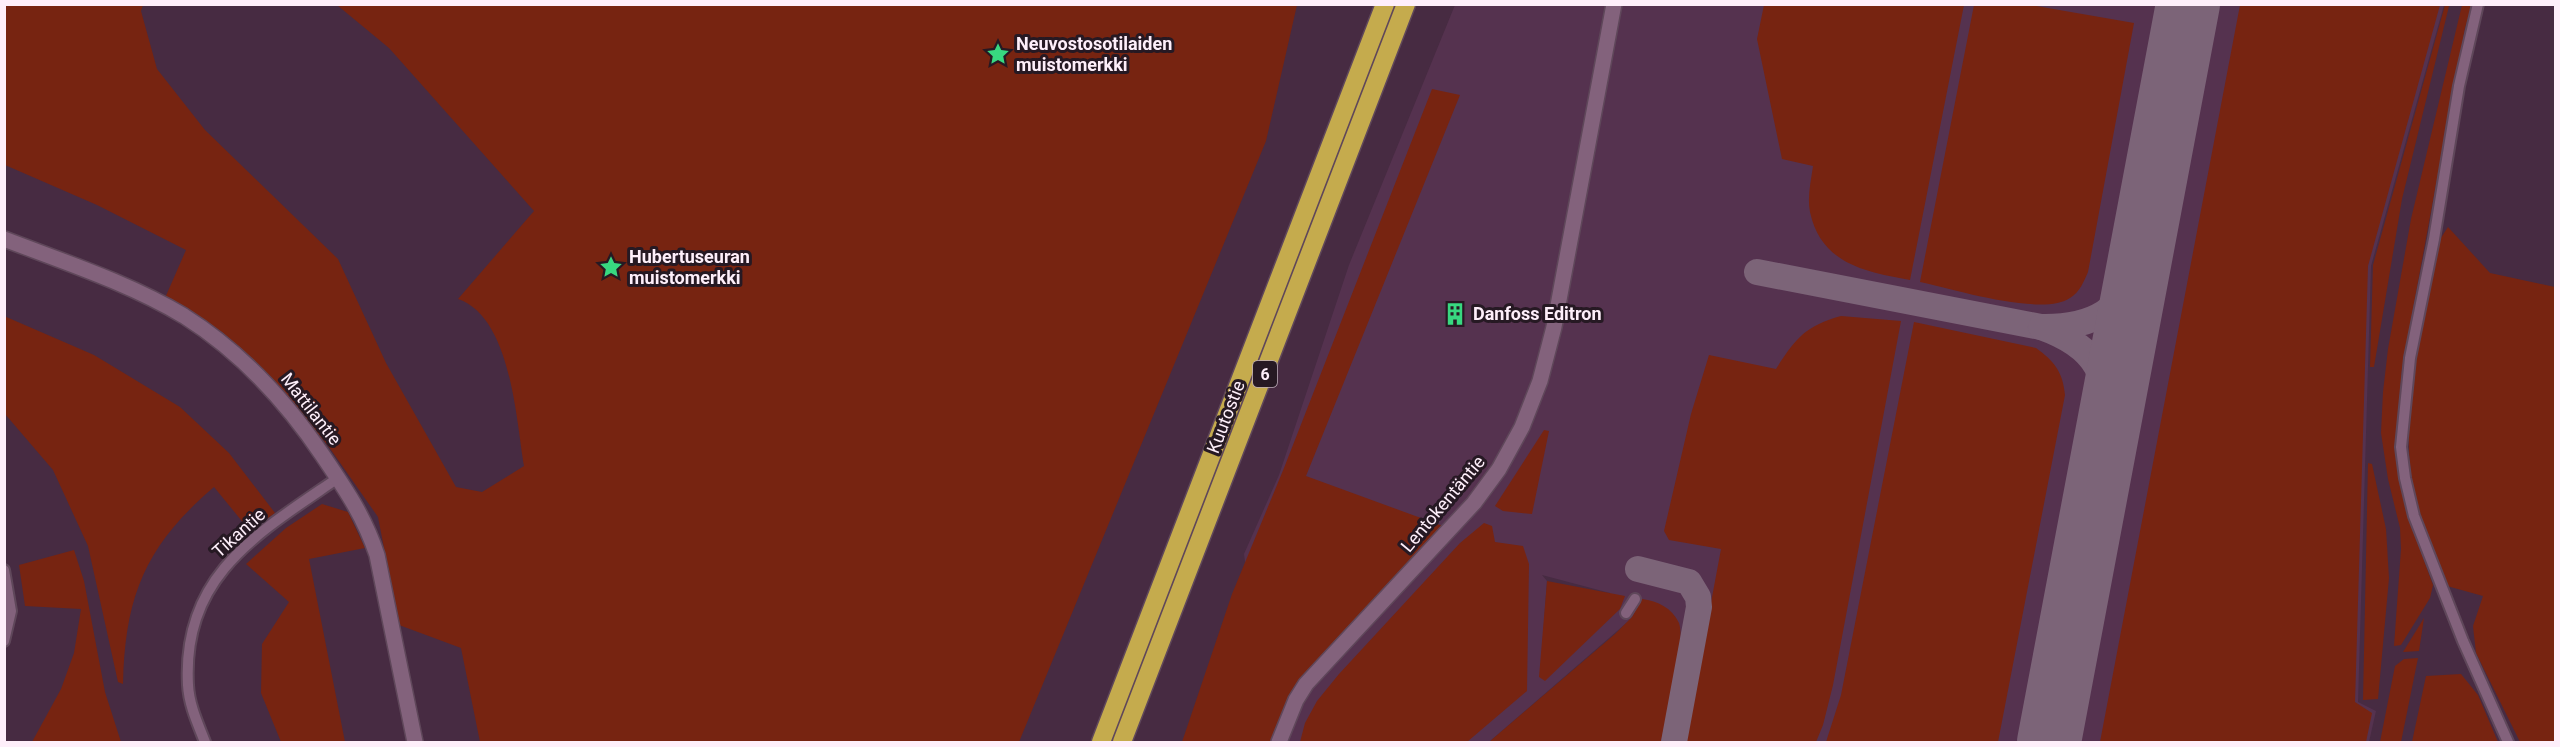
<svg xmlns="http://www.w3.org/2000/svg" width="2560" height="747" font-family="Roboto,sans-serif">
<rect width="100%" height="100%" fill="#472b42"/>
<path fill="#55324f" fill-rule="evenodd" d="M1455 5H2444L2371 266 2358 702 2376 711 2369 742H1623L1632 618 1489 742H1279L1252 614 1244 554 1279 475 1349 265ZM1542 575 1610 593V602L1540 677 1547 581Z"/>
<g fill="#772411">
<path d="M5 5H143L141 11 157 69 205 130 338 259 386 363 456 487 482 492 524 466C516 419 511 317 458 299L534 211 389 48 337 5H1297L1266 141 1019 742H480L461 648 399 625 378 517 329 447 271 377 222 332 165 298 186 250 97 205 5 165Z"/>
<path d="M1764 5H1964L1910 280C1866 272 1821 264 1810 212 1807 197 1811 181 1813 166L1782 159 1757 39Z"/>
<path d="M1974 5H2030L2134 23 2088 272C2084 281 2080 292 2070 298 2043 317 1953 289 1920 282Z"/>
<path d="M2240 5H2440L2368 266 2355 702 2372 713 2366 742H2100Z"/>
<path d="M2445 5 2449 6 2402 199 2374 367H2370L2373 265Z"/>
<path d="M2462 5H2472L2465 28 2402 368 2396 440 2400 477 2412 528 2433 585 2430 598 2401 645 2394 646 2401 549 2400 528 2388 479 2381 433 2383 392 2388 349 2411 219Z"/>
<path d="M1432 89 1460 95 1306 476 1451 529 1327 661 1279 742H1182L1232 594 1284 468Z"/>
<path d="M2448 227 2490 273 2555 287V742H2520L2476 653 2473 626 2483 596 2447 586C2435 554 2419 521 2413 487 2399 408 2422 325 2435 247Z"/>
<path d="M4 316 94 355 180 407 229 453 275 513 250 531 214 487C146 545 125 595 123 684L118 682 88 546 53 470 5 414Z"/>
<path d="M1841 316 1901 321 1833 685 1823 725 1816 742H1685L1721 549 1669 540 1664 531 1691 414 1709 355 1776 369C1795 339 1805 326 1841 316Z"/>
<path d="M1914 322 2036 348C2054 361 2063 372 2065 395L1998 742H1826L1841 695Z"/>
<path d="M1544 430 1549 431 1532 514 1503 511 1495 506Z"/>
<path d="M2368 463 2372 464 2386 529 2389 578 2378 699 2363 700Z"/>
<path d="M322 504 348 512 365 548 309 559 345 742H281L261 693 262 644 289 602 246 564 286 528Z"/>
<path d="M1484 523 1492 526 1495 542 1523 546 1529 564 1527 691 1467 742H1300L1305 723 1317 701 1339 674 1460 543Z"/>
<path d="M74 550 84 581 105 692 121 742H32L61 689 74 653 81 609 25 606 19 565Z"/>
<path d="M1547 581 1625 596 1620 609 1545 681 1539 677Z"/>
<path d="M1642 599C1658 601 1672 608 1679 623 1686 643 1666 718 1661 742H1489L1615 634 1632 617Z"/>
<path d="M2424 618 2419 651 2403 652Z"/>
<path d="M2418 658 2401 742H2380L2395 666 2404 659Z"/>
<path d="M2461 674 2478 695 2498 742H2412L2426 676Z"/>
</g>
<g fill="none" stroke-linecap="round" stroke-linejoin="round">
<g stroke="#7c6478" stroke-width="26">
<path d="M1757 272 2041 327"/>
<path d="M2107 434C2108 376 2100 348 2041 327 2092 328 2125 311 2140 260"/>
<path d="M1638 569 1689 582 1698 597 1699 607 1674 742"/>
</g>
<path stroke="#7c6478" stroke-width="64" d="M2049 742 2188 4"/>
<g stroke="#5f475a" stroke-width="14">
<g id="street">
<path d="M2478 4 2459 86 2434 239 2410 358 2401 447 2405 478 2414 516 2463 641 2508 742"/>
<path d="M4 570 11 611 4 641"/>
<path d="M1626 613 1635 599"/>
<path d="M205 742C198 724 189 705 188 685 182 575 258 533 338 478"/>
</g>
</g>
<g stroke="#5f475a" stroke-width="18">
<g id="secondary">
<path d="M4 239C64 262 129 283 184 316 241 352 286 401 323 456 346 490 364 516 377 555L415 742"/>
<path d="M1279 742 1296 700 1306 684 1474 503 1499 469 1522 427 1540 381 1554 327 1614 4"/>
</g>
</g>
<g stroke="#5f475a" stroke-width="21">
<g id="highway">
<path d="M1101 742 1385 4"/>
<path d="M1122 742 1406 4"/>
</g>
</g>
<use href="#street" stroke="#83627c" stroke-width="10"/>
<use href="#secondary" stroke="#83627c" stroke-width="15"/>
<use href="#highway" stroke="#c5ab4d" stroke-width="18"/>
</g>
<defs>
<g id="sight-bare" transform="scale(1.8)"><path d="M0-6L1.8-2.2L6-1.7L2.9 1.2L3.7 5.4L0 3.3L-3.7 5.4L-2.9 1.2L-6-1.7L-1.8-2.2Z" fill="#38d880" stroke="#261923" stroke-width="2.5" paint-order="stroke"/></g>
<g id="building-bare" transform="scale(1.8)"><path d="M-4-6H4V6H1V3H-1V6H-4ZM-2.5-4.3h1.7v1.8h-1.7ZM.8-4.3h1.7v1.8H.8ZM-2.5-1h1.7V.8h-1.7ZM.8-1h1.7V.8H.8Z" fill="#38d880" stroke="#261923" stroke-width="2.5" paint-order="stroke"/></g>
</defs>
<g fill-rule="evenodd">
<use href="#sight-bare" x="998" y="54"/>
<use href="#sight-bare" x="611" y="267"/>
<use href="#building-bare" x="1455" y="314"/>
</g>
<g text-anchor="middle" stroke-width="6" stroke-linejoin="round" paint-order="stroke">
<rect fill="#261923" stroke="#bdafba" stroke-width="1.5" x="1253" y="361" width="24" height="26" rx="4.5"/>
<g font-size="16" font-weight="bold" fill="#feeffa">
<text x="1265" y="380">6</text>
</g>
<g font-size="18" font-weight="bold" fill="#feeffa" stroke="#261923" text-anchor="start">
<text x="1016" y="50">Neuvostosotilaiden<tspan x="1016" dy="21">muistomerkki</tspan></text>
<text x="629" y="263">Hubertuseuran<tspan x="629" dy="21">muistomerkki</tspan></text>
<text x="1473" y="320">Danfoss Editron</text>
</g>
<g font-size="18" fill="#feeffa" stroke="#261923">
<text transform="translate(311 409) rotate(52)" y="6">Mattilantie</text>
<text transform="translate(1226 417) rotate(-69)" y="6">Kuutostie</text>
<text transform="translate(1443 504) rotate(-50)" y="6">Lentokentäntie</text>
<text transform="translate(239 533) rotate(-42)" y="6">Tikantie</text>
</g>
</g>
<rect width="2560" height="747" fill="none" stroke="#feeffa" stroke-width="12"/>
</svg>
